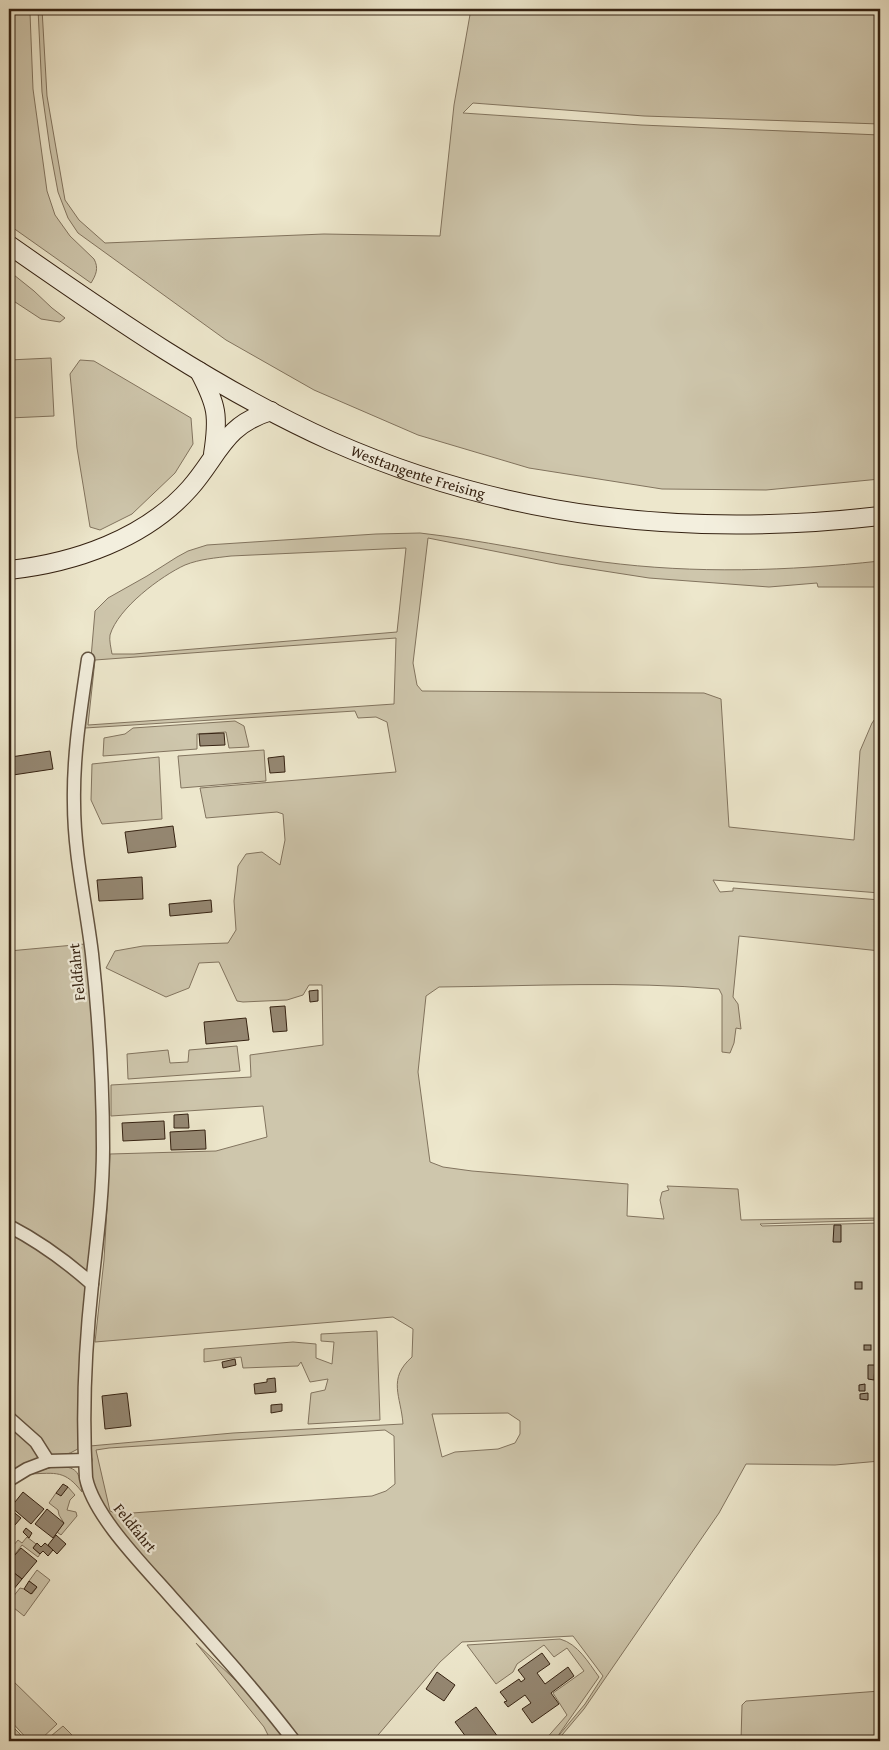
<svg xmlns="http://www.w3.org/2000/svg" width="889" height="1750" font-family="'Gentium Book Plus',serif">
<rect width="100%" height="100%" fill="#ede7cc"/>
<filter id="stains"><feTurbulence type="fractalNoise" baseFrequency=".004" numOctaves="4"/><feColorMatrix values="0 0 0 0 .2 0 0 0 0 .09 0 0 0 0 .02 0 0 0 .5 -.17"/></filter>
<radialGradient id="worn" r=".72"><stop offset=".6" stop-color="#630" stop-opacity="0"/><stop offset="1" stop-color="#630" stop-opacity=".3"/></radialGradient>
<g fill="#cec6ac" stroke="#82745f" fill-rule="evenodd">
<path d="M9 9H29L30 13 33 89 47 191 55 215 70 236 94 259C99 268 96 275 91 283L9 225Z"/>
<path d="M38 9H42L47 96 65 200 79 220 105 243 324 234 440 236 454 105 471 9H880V124L644 116 473 103 463 113 641 125 880 135V479L766 490 662 489 529 468 418 435 314 390 226 340 78 233 68 218 58 192 50 149 42 92Z"/>
<path d="M9 271 34 291 52 308 65 318 60 322 41 319 9 298Z"/>
<path d="M51 358 54 416 9 418V360Z"/>
<path d="M80 360 94 361 191 418 193 444 175 473 132 514 100 530 90 527 77 448 70 374Z"/>
<path d="M420 533C481 540 542 554 603 562 695 574 788 571 880 561V587H818L817 583 769 587 649 578 559 564 428 538 413 663 417 685 422 691 704 693 721 699 729 827 854 840 860 751 872 723 880 712V893L713 880 720 892 733 891V888L880 900V951L739 936 733 997 738 1004 741 1029 736 1028 734 1043 730 1053 722 1052V995L719 989C626 981 532 986 439 987L426 996 418 1072 430 1162 443 1167 472 1171 628 1184 627 1216 664 1219 660 1200 662 1192 669 1190 667 1186 738 1189 741 1220 880 1218V1220L760 1224 762 1226 880 1223V1461L835 1465 746 1464 719 1513 584 1709 557 1741H544L567 1715 553 1693 584 1671 567 1648 554 1657 544 1645 517 1664 513 1672 496 1684 467 1645 560 1639C578 1644 588 1662 599 1677L555 1740 585 1704 603 1676 573 1636 462 1642 440 1662 373 1741H303L265 1696 183 1601 125 1537 97 1496 91 1475 90 1446 233 1433 403 1424C401 1396 387 1379 412 1357L413 1329 393 1317 95 1342 104 1260 110 1154 216 1151 267 1137 263 1106 111 1116V1085L251 1077 250 1055 323 1045 322 985H309L303 995 287 1000 243 1002 237 1001 219 962 199 963 189 988 166 997 106 968 115 951 143 946 228 943 236 930 234 901 238 866 246 854 262 852 280 865 285 840 283 814 277 812 206 818 200 788 396 772 387 722 376 717 358 718 355 711 85 728 95 611 108 598 147 576 177 557 188 551 207 545 376 534ZM406 548 397 632 134 654H112C111 648 109 640 110 635 118 608 161 576 185 565 200 559 215 558 231 556ZM396 638 394 704 88 725 95 660ZM508 1413 520 1421V1434L515 1443 498 1449 455 1452 442 1457 432 1414ZM385 1430 394 1436 395 1484 386 1491 372 1496 118 1514 110 1511 96 1450 109 1448Z"/>
<path d="M235 721 244 726 249 747 229 748 226 732 197 734V749L103 756 104 738 125 734 133 728Z"/>
<path d="M264 750 266 781 181 788 178 756Z"/>
<path d="M159 757 162 819 102 824 91 800 92 764Z"/>
<path d="M85 944 95 1024 99 1160 81 1448C76 1449 72 1453 67 1454 49 1458 30 1461 14 1470L9 1463V951Z"/>
<path d="M237 1046 240 1071 128 1079 127 1054 168 1050 170 1063 188 1062 189 1050Z"/>
<path d="M377 1331 380 1420 308 1424 311 1393 325 1390 328 1379 310 1382 301 1362 298 1366 243 1368 241 1357 204 1362V1349L293 1342 316 1344V1358L332 1364 334 1342 321 1341V1334Z"/>
<path d="M55 1466C77 1467 79 1470 82 1492 65 1470 56 1473 30 1474Z"/>
<path d="M68 1487 75 1495 70 1500 67 1510 76 1512 77 1516 61 1535 57 1532 64 1523 59 1515 58 1510 49 1503 56 1493Z"/>
<path d="M27 1537 36 1544 33 1548 40 1554 38 1557 22 1545 12 1558 9 1555V1551L18 1540 22 1543Z"/>
<path d="M37 1570 50 1580 24 1616 9 1604V1602L20 1588 24 1589 32 1594 37 1587 29 1581Z"/>
<path d="M196 1643 249 1693 283 1737V1741H271L264 1727Z"/>
<path d="M9 1677 57 1724 39 1741H29L9 1719V1715L12 1712 9 1709 11 1694 9 1689Z"/>
<path d="M880 1691V1741H741L742 1705 746 1701Z"/>
<path d="M9 1723 27 1741H9Z"/>
<path d="M63 1726 78 1741H45Z"/>
</g>
<g fill="#958873" stroke="#352212">
<path d="M224 733 225 745 200 746 199 734Z"/>
<path d="M9 734H11L13 755H9Z"/>
<path d="M50 751 53 769 13 775 11 757Z"/>
<path d="M284 756 285 772 270 773 268 758Z"/>
<path d="M173 826 176 847 128 853 125 832Z"/>
<path d="M142 877 143 899 99 901 97 880Z"/>
<path d="M211 900 212 912 170 916 169 904Z"/>
<path d="M318 990V1001L310 1002 309 991Z"/>
<path d="M285 1006 287 1031 273 1032 270 1007Z"/>
<path d="M246 1018 249 1040 206 1044 204 1022Z"/>
<path d="M188 1114 189 1128H174V1115Z"/>
<path d="M164 1121 165 1139 123 1141 122 1123Z"/>
<path d="M205 1130 206 1149 171 1150 170 1132Z"/>
<path d="M834 1225H841V1242H833Z"/>
<rect x="855" y="1282" width="7" height="7"/>
<rect x="864" y="1345" width="7" height="5"/>
<path d="M235 1359 236 1365 223 1368 222 1362Z"/>
<path d="M868 1365H875L874 1380 868 1379Z"/>
<path d="M275 1378 276 1392 255 1394 254 1384 267 1382V1379Z"/>
<path d="M865 1384V1391H859V1385Z"/>
<path d="M127 1393 131 1426 105 1429 102 1396Z"/>
<path d="M868 1393V1400L860 1399V1394Z"/>
<path d="M282 1404V1411L271 1413V1405Z"/>
<path d="M63 1484 68 1487 61 1496 56 1493Z"/>
<path d="M23 1492 44 1509 31 1524 11 1507Z"/>
<path d="M47 1509 64 1523 53 1538 35 1524Z"/>
<path d="M11 1510 21 1518 15 1525 9 1520V1512Z"/>
<path d="M26 1528 32 1533 29 1538 23 1532Z"/>
<path d="M56 1535 66 1544 57 1554 48 1545Z"/>
<path d="M37 1543 41 1547 45 1543 53 1550 48 1556 43 1551 40 1554 33 1548Z"/>
<path d="M21 1548 37 1561 22 1579 9 1569V1562Z"/>
<path d="M9 1569 22 1579 9 1595Z"/>
<path d="M29 1581 37 1587 31 1594 24 1589Z"/>
<path d="M542 1653 550 1664 537 1673 545 1684 568 1667 574 1676 551 1693 559 1704 532 1723 522 1709 531 1703 525 1695 508 1707 504 1702 507 1701 500 1692 519 1679 521 1682 525 1679 518 1670Z"/>
<path d="M437 1672 455 1685 444 1701 426 1689Z"/>
<path d="M476 1707 501 1741H469L455 1722Z"/>
</g>
<g fill="none" stroke-linecap="round" stroke-linejoin="round">
<g stroke="#635340" stroke-width="15">
<g id="street">
<path d="M88 659C81 707 73 754 74 803 74 854 86 904 92 954 99 1019 103 1084 103 1148 103 1194 97 1239 92 1284 85 1349 82 1414 86 1478 94 1517 146 1568 172 1598 214 1645 256 1691 294 1741"/>
<path d="M9 1226C40 1242 66 1261 92 1284"/>
<path d="M9 1418 36 1442 48 1461"/>
<path d="M9 1480 27 1469 48 1461 85 1460"/>
</g>
</g>
<g stroke="#352212" stroke-width="20">
<g id="secondary">
<path id="s1" d="M9 245C112 317 216 389 331 441 507 519 690 538 880 516"/>
<path d="M199 371C217 405 219 416 213 454"/>
<path d="M9 570C74 563 145 539 190 488 219 455 224 425 271 411"/>
</g>
</g>
<use href="#street" stroke="#f3efde" stroke-width="12"/>
<use href="#secondary" stroke="#f3efde" stroke-width="18"/>
</g>
<g text-anchor="middle" stroke-width="4.5" stroke-linejoin="round" paint-order="stroke">
<g font-size="15" fill="#352212" stroke="#f3efde">
<text dy="5" stroke="none"><textPath href="#s1" startOffset="470">Westtangente Freising</textPath></text>
<text transform="translate(77 972) rotate(-96)" y="5">Feldfahrt</text>
<text transform="translate(135 1528) rotate(51)" y="5">Feldfahrt</text>
</g>
</g>
<rect width="889" height="1750" fill="none" stroke="#ede7cc" stroke-width="30"/>
<rect x="10" y="10" width="869" height="1730" fill="none" stroke="#352212" stroke-width="2.5"/>
<rect x="15" y="15" width="859" height="1720" fill="none" stroke="#352212"/>
<rect width="100%" height="100%" filter="url(#stains)"/>
<rect width="100%" height="100%" fill="url(#worn)"/>
</svg>
